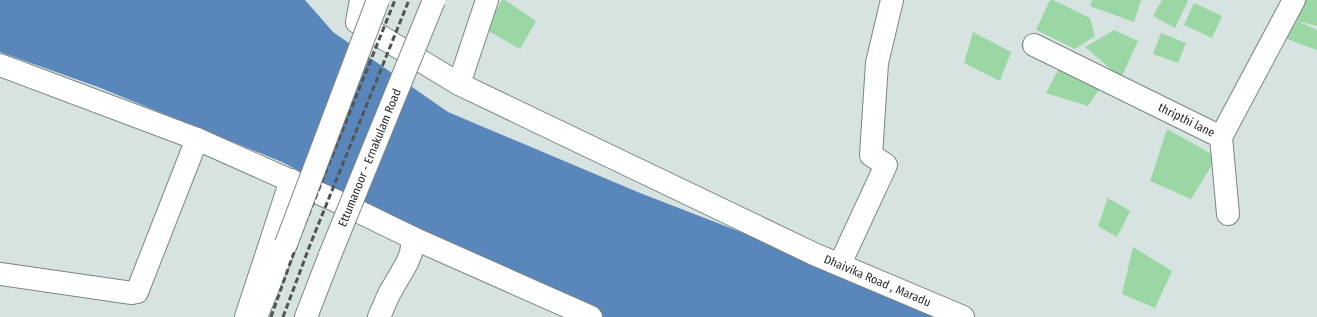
<svg xmlns="http://www.w3.org/2000/svg" width="1317" height="317" font-family="'Fira Sans Condensed',sans-serif">
<rect width="100%" height="100%" fill="#d7e3e1"/>
<path fill="#5987bb" d="M0 0H305L333 32 448 112 640 193 821 263 950 317H602L400 224 282 162 98 87 0 52Z"/>
<g fill="#9ad7a4">
<path d="M502 0H505L536 21 520 49 485 29Z"/>
<path d="M1050 0H1053L1090 18 1095 36 1075 49 1036 30Z"/>
<path d="M1092 0H1141L1134 22 1090 6Z"/>
<path d="M1162 0H1186L1188 1 1175 28 1153 16Z"/>
<path d="M1302 0H1317V26L1297 21 1317 30V50L1284 38 1297 21Z"/>
<path d="M1194 3 1222 16 1212 38 1184 25Z"/>
<path d="M1114 30 1138 41 1121 78 1085 47Z"/>
<path d="M973 32 1011 52 1000 81 964 63Z"/>
<path d="M1161 33 1186 43 1178 63 1153 54Z"/>
<path d="M1061 64 1100 88 1088 106 1046 93Z"/>
<path d="M1167 129 1217 157 1191 199 1150 181Z"/>
<path d="M1108 198 1130 211 1117 237 1098 226Z"/>
<path d="M1133 247 1172 271 1155 308 1122 294Z"/>
</g>
<g fill="none" stroke-linecap="round" stroke-linejoin="round">
<g stroke="#7a8583" stroke-width="24">
<g id="minor">
<path d="M361 0 357 22 459 84"/>
<path id="s1" d="M487 0 459 84 814 254 963 317"/>
<path id="s2" d="M1034 45 1221 137"/>
<path d="M0 65 197 139 343 204 413 238"/>
<path d="M1221 137 1294 0"/>
<path d="M1221 137 1228 214"/>
<path d="M840 264 886 165 871 155 877 63 892 0"/>
<path d="M0 274 132 293 137 292 197 139"/>
<path d="M246 317 291 180"/>
<path d="M379 317 389 294 407 263 411 253 413 238 591 317"/>
</g>
</g>
<g stroke="#7a8583" stroke-width="24">
<g id="major">
<path d="M256 317 286 244"/>
<path d="M306 317 330 255"/>
</g>
</g>
<use href="#minor" stroke="#fff" stroke-width="22"/>
<use href="#major" stroke="#fff" stroke-width="22"/>
<g stroke="#505655" stroke-width="3" stroke-dasharray="6 3" stroke-linecap="butt">
<path d="M271 317 298 241 395 0"/>
<path d="M283 317 310 245 409 0"/>
</g>
<g stroke="#7a8583" stroke-width="24" stroke-linecap="butt">
<g id="major-bridge">
<path d="M286 244 378 0"/>
<path id="s3" d="M330 255 434 0"/>
</g>
</g>
<use href="#major-bridge" stroke="#fff" stroke-width="22"/>
</g>
<g text-anchor="middle" stroke-width="3.5" stroke-linejoin="round" paint-order="stroke">
<g font-size="12" fill="#282d2c" stroke="#e5f0ee">
<text dy="4" stroke="none"><textPath href="#s2" startOffset="170">thripthi lane</textPath></text>
<text dy="4" stroke="none"><textPath href="#s3" startOffset="105">Ettumanoor - Ernakulam Road</textPath></text>
<text dy="4" stroke="none"><textPath href="#s1" startOffset="551">Dhaivika Road , Maradu</textPath></text>
</g>
</g>
</svg>
